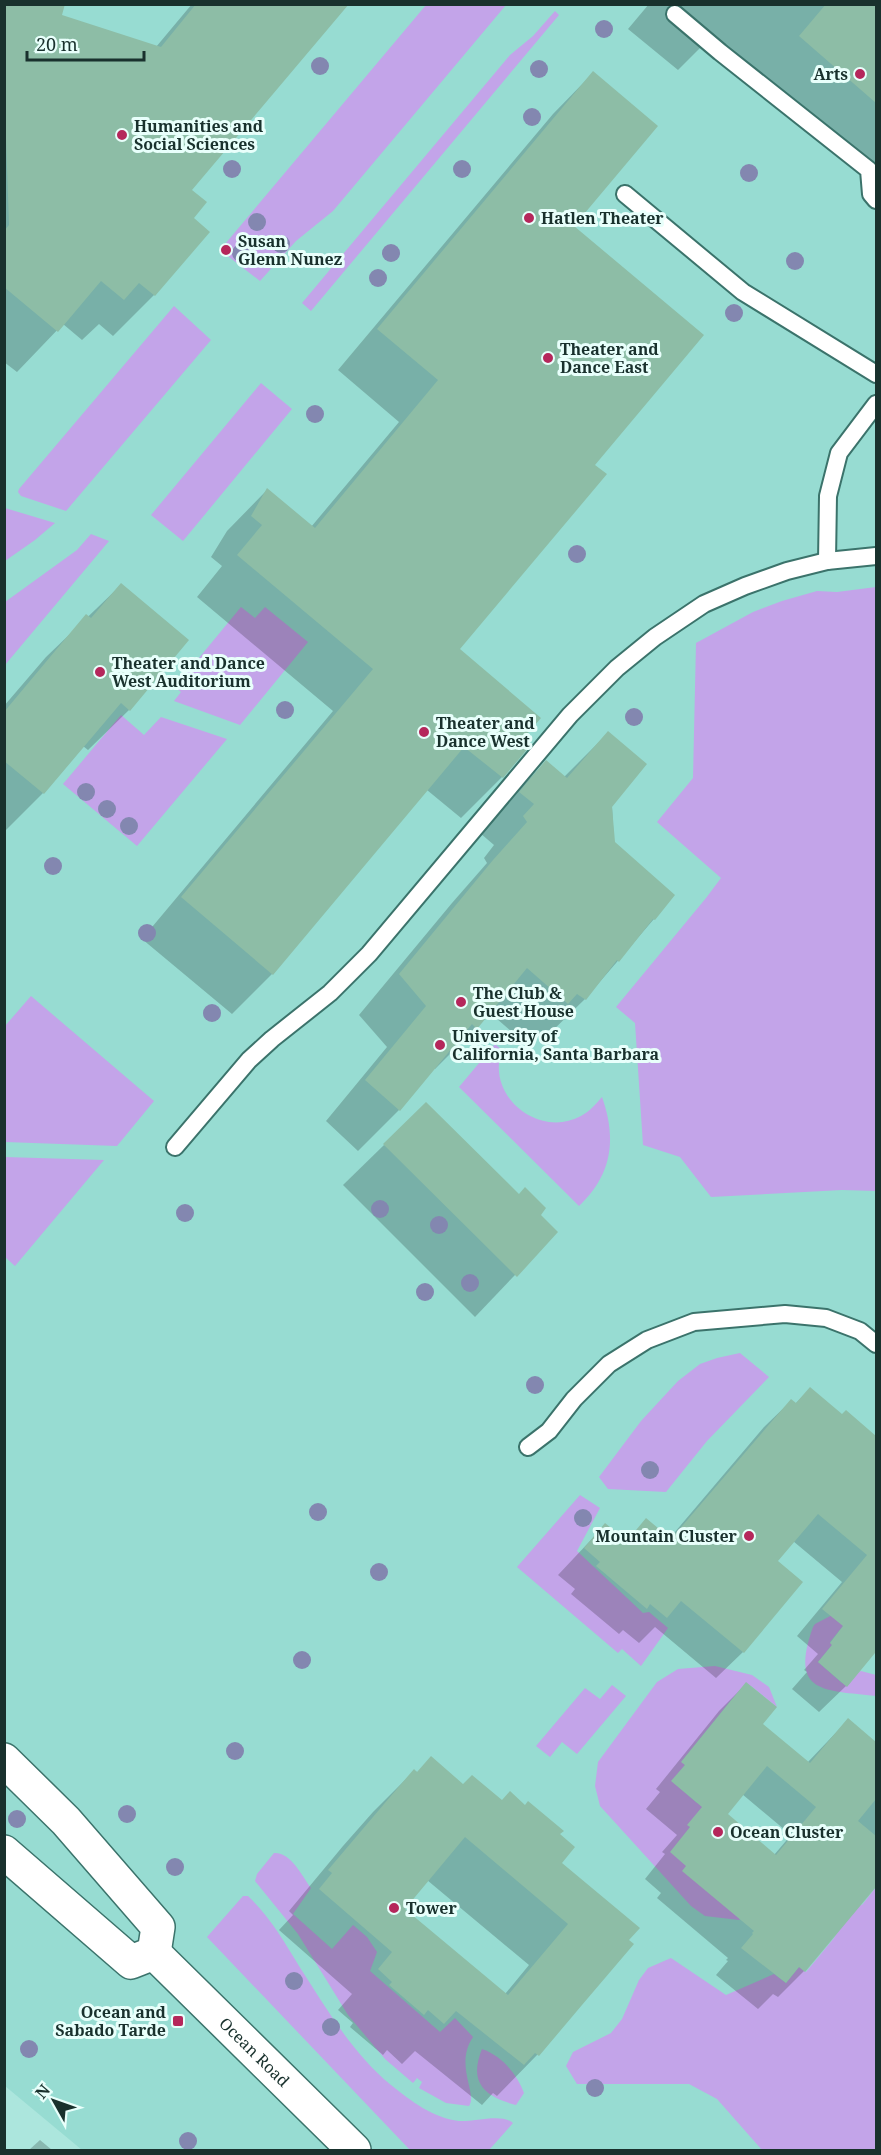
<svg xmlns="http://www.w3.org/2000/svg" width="881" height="2155" font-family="'Noto Serif',serif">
<rect width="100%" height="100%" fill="#ace6dd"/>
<path fill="#97dcd2" d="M5 5H876V2150H82L5 2086Z"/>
<g fill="#c3a4e9">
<path d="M426 5H506L333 211 296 241 260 281 220 250Z"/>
<path d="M555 11 559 15 311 311 302 303 510 55 533 36Z"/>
<path d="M174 306 211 340 66 511 21 496 18 492 19 489Z"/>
<path d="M261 383 292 409 183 541 151 515Z"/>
<path d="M5 508 55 523 35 540 5 561Z"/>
<path d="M91 534 109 541 5 665V602L77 550Z"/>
<path d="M876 587V1191L842 1190 711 1197 680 1157 643 1145 635 1023 616 1007 706 898 721 878 657 822 693 778 696 643 753 612 782 601 817 591 837 592Z"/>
<path d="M241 607 255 618 265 607 308 642 240 725 174 701 181 692 175 687Z"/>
<path d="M121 715 144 735 161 717 227 739 137 846 63 784Z"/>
<path d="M31 996 154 1101 117 1146 5 1142V1026Z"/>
<path d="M495 1044 502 1050C485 1096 539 1139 581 1116 590 1111 596 1104 602 1097 617 1139 612 1175 579 1206L459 1087Z"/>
<path d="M5 1157 104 1160 15 1266 5 1257Z"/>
<path d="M740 1353 769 1377 707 1441 666 1492 608 1489 599 1477 641 1421 678 1381 700 1364 717 1358Z"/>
<path d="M580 1495 600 1508 577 1551 643 1613 649 1612 668 1628 641 1666 622 1649 618 1653 517 1567Z"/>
<path d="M836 1613 843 1626 830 1642 832 1645 818 1662 842 1683 861 1671 876 1675V1696C824 1690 789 1694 813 1627L815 1624Z"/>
<path d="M715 1666 752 1675 769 1687 777 1707 751 1686 732 1699 682 1761 685 1765 672 1781 697 1803 709 1802 688 1825 771 1884 739 1920 705 1916 691 1906 600 1806 595 1786 598 1762 657 1682 678 1669Z"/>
<path d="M612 1685 626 1696 577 1754 562 1742 550 1757 536 1746 585 1688 600 1699Z"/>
<path d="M274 1853C291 1852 302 1876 311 1888L293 1914 332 1949 353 1925 367 1937 377 1952 370 1971 440 2032 455 2018 473 2037C454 2065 478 2094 469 2106L446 2103 419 2088 422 2082 417 2078 413 2083 385 2059 348 2015 298 1934 255 1881 257 1874Z"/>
<path d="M876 1887V2150H762L717 2099 689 2084H577L566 2066 573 2052 611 2033 622 2019 639 1980 648 1968 671 1958 726 1995 774 1974 786 1983 799 1967 806 1972 834 1938 855 1900 862 1905Z"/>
<path d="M243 1896H248C269 1916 284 1941 299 1966 326 2008 352 2053 391 2085 411 2101 433 2118 459 2121 474 2122 502 2113 513 2123L489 2150H410L207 1937Z"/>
<path d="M482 2049C502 2056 517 2074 524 2093L516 2105C485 2097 468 2083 482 2049Z"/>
</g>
<g fill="#0003" fill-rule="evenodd">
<path d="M4 4 60 16 156 47 192 4 347 5 190 190 191 218 208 232 154 295 113 336 99 324 82 340 63 324 17 372 4 362Z"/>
<path d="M649 4H876V177L712 36 678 70 628 29Z"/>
<path d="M593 73 572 226 593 465 458 650 520 740 528 747 502 777 461 818 427 790 272 974 232 1014 142 939 333 711 197 597 222 566 211 557 227 531 267 490 311 527 399 422 338 370 553 114Z"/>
<path d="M121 585 129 710 88 750 83 746 43 793 4 832V706L46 657Z"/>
<path d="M608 733 614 843 654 919 585 999 544 1039 536 1034 526 1044 489 1012 476 1028 435 1069 434 1068 399 1110 358 1151 326 1121 387 1047 359 1015 452 903 487 863 484 858 494 845 480 833 505 803 546 762 564 777Z"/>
<path d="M384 1145 519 1195 556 1232 475 1317 343 1185Z"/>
<path d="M810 1389 841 1440 876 1470V1649L846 1686 819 1712 792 1689 807 1672 804 1670 818 1654 797 1636 842 1582 793 1541 776 1561 743 1652 716 1678 655 1627 639 1643 623 1630 619 1634 571 1594 575 1589 558 1575 605 1525 625 1542 647 1520 669 1539 764 1427 791 1401 795 1404Z"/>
<path d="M746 1684 761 1724 807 1763 848 1720 876 1744V1885L804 1971 778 1997 773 1994 758 2009 716 1975 728 1961 726 1960 728 1958 657 1898 661 1893 645 1879 665 1854 662 1852 677 1835 646 1809 660 1792 656 1789 719 1711ZM742 1794 791 1835 774 1855 725 1814Z"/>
<path d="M414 1771 463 1786 502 1801 558 1835 560 1863 581 2005 537 2055 497 2096 493 2093 482 2105 415 2051 402 2064 387 2050 383 2055 350 2027 353 2023 338 2010 352 1994 279 1930 293 1915 289 1911 343 1846 373 1812ZM427 1880 529 1965 505 1994 403 1909Z"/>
<path d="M40 2140 52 2150H29Z"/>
</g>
<g fill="#8dbda6" fill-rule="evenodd">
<path d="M4 4H65L62 15 161 47 196 4H349L192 190 207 202 194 218 210 232 155 296 139 283 124 300 101 281 58 332 4 287V231L9 225 4 81Z"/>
<path d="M826 4H876V103L799 36Z"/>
<path d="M593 71 658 126 574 226 704 335 595 465 607 474 460 649 541 718 522 740 530 746 503 778 464 747 273 975 181 897 373 669 237 555 262 525 251 516 267 488 315 528 438 380 377 329Z"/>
<path d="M121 583 189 640 130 711 121 703 44 794 4 761V712L86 614 91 618Z"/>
<path d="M608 731 647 764 612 807 615 842 675 895 655 920 653 919 619 962 617 960 586 1000 577 994 568 1004 527 968 477 1029 472 1024 400 1111 365 1080 426 1006 399 974 493 860 527 822 523 816 534 804 519 792 546 760 567 778Z"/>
<path d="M426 1102 519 1194 525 1187 546 1208 541 1215 558 1232 517 1277 383 1144Z"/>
<path d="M810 1387 842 1414 846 1410 876 1436V1654L875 1653 847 1687 818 1662 832 1645 830 1643 843 1626 822 1609 867 1555 818 1514 778 1561 803 1582 744 1653 681 1601 667 1618 650 1604 647 1609 596 1566 600 1562 584 1548 605 1523 627 1541 646 1518 671 1539 791 1399 796 1403Z"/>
<path d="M746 1682 777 1707 763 1724 810 1763 848 1718 876 1742V1799L858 1821 876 1836V1887L805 1972 799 1967 786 1983 741 1948 753 1934 752 1933 754 1931 682 1871 686 1866 670 1852 690 1827 687 1825 702 1807 671 1781 685 1765 681 1762ZM767 1766 816 1807 776 1855 728 1814Z"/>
<path d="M431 1756 463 1784 472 1775 502 1800 510 1791 525 1805 528 1801 564 1831 560 1834 575 1847 562 1863 640 1928 629 1940 634 1944 582 2005 539 2056 535 2053 524 2065 456 2011 444 2024 428 2010 424 2015 389 1985 392 1982 378 1969 392 1952 319 1889 332 1873 328 1870 384 1804 414 1769 417 1772ZM465 1837 568 1924 508 1995 405 1909Z"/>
</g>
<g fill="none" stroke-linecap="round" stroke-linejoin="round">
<g stroke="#3b736b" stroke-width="20">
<g id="lane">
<path d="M675 14 720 52 869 170 871 194 876 200"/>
<path d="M625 194 743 292 876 374"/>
<path d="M827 561 828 496 839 453 876 404"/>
<path d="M175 1147 249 1060 272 1039 330 993 369 954 570 715 617 668 655 637 704 604 745 586 787 571 827 561 876 556"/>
<path d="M528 1447 549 1431 574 1399 609 1364 647 1340 694 1322 785 1314 826 1318 860 1331 876 1344"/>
</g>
</g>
<g stroke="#3b736b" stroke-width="36">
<g id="street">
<path id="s1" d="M154 1953 354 2150"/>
</g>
</g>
<g stroke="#3b736b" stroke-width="36">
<path id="secondary" d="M4 1760 66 1821 158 1927 154 1953 131 1962 4 1852"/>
</g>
<use href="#lane" stroke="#fff" stroke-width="16"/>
<use href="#street" stroke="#fff" stroke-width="33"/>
<use href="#secondary" stroke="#fff" stroke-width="33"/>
</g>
<g fill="#8387b0">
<circle cx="604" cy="29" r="9"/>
<circle cx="320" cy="66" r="9"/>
<circle cx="539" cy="69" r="9"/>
<circle cx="532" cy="117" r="9"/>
<circle cx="232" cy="169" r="9"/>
<circle cx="462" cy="169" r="9"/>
<circle cx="749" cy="173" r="9"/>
<circle cx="257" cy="222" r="9"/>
<circle cx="281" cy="244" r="9"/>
<circle cx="241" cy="253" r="9"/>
<circle cx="391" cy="253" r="9"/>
<circle cx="795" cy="261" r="9"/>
<circle cx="378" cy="278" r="9"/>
<circle cx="734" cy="313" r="9"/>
<circle cx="315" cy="414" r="9"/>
<circle cx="577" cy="554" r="9"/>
<circle cx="285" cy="710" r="9"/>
<circle cx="634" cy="717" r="9"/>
<circle cx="86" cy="792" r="9"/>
<circle cx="107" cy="809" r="9"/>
<circle cx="129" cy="826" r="9"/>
<circle cx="53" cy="866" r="9"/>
<circle cx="147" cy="933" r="9"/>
<circle cx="212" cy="1013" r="9"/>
<circle cx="380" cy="1209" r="9"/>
<circle cx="185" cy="1213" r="9"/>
<circle cx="439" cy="1225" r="9"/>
<circle cx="470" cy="1283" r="9"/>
<circle cx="425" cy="1292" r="9"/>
<circle cx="535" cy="1385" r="9"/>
<circle cx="650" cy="1470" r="9"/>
<circle cx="318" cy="1512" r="9"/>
<circle cx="583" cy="1518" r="9"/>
<circle cx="379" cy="1572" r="9"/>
<circle cx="302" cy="1660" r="9"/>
<circle cx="235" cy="1751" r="9"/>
<circle cx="127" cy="1814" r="9"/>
<circle cx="17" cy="1819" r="9"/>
<circle cx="175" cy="1867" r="9"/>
<circle cx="294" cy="1981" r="9"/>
<circle cx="331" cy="2027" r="9"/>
<circle cx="29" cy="2049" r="9"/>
<circle cx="595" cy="2088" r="9"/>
<circle cx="188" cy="2141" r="9"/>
</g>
<g fill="#b5275b" stroke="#e8fffb" stroke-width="2">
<circle cx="860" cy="74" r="6"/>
<circle cx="122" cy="135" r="6"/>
<circle cx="529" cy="218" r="6"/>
<circle cx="226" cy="250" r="6"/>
<circle cx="548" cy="358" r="6"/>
<circle cx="100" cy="672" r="6"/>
<circle cx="424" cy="732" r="6"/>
<circle cx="461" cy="1002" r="6"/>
<circle cx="440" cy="1045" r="6"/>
<circle cx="749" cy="1536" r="6"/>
<circle cx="718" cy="1832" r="6"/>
<circle cx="394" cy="1908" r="6"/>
<rect x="172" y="2015" width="12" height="12" rx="3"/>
</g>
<g text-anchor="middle" stroke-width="6" stroke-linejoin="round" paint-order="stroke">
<g font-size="16" font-weight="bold" fill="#19312d" stroke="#e8fffb" text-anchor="start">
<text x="848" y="80" text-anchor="end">Arts</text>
<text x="134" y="132">Humanities and<tspan x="134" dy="18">Social Sciences</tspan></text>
<text x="541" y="224">Hatlen Theater</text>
<text x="238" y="247">Susan<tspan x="238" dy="18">Glenn Nunez</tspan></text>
<text x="560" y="355">Theater and<tspan x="560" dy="18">Dance East</tspan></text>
<text x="112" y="669">Theater and Dance<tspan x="112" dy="18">West Auditorium</tspan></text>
<text x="436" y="729">Theater and<tspan x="436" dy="18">Dance West</tspan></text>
<text x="473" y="999">The Club &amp;<tspan x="473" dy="18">Guest House</tspan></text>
<text x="452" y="1042">University of<tspan x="452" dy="18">California, Santa Barbara</tspan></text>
<text x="737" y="1542" text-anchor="end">Mountain Cluster</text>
<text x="730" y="1838">Ocean Cluster</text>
<text x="406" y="1914">Tower</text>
<text x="166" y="2018" text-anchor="end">Ocean and<tspan x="166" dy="18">Sabado Tarde</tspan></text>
</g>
<g font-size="16" fill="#19312d" stroke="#e8fffb">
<text dy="6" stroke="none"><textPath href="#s1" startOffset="141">Ocean Road</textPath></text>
</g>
</g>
<rect width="881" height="2155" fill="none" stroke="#19312d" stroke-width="12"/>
<g transform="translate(54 2101) rotate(310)" stroke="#e8fffb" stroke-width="4.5" paint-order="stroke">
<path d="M0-4.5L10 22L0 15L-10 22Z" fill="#19312d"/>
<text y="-9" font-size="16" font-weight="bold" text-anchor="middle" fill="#19312d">N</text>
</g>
<path d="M27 51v9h117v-9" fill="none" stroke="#19312d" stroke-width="3"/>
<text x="36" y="51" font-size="18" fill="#19312d" stroke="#e8fffb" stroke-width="4.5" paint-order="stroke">20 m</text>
</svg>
